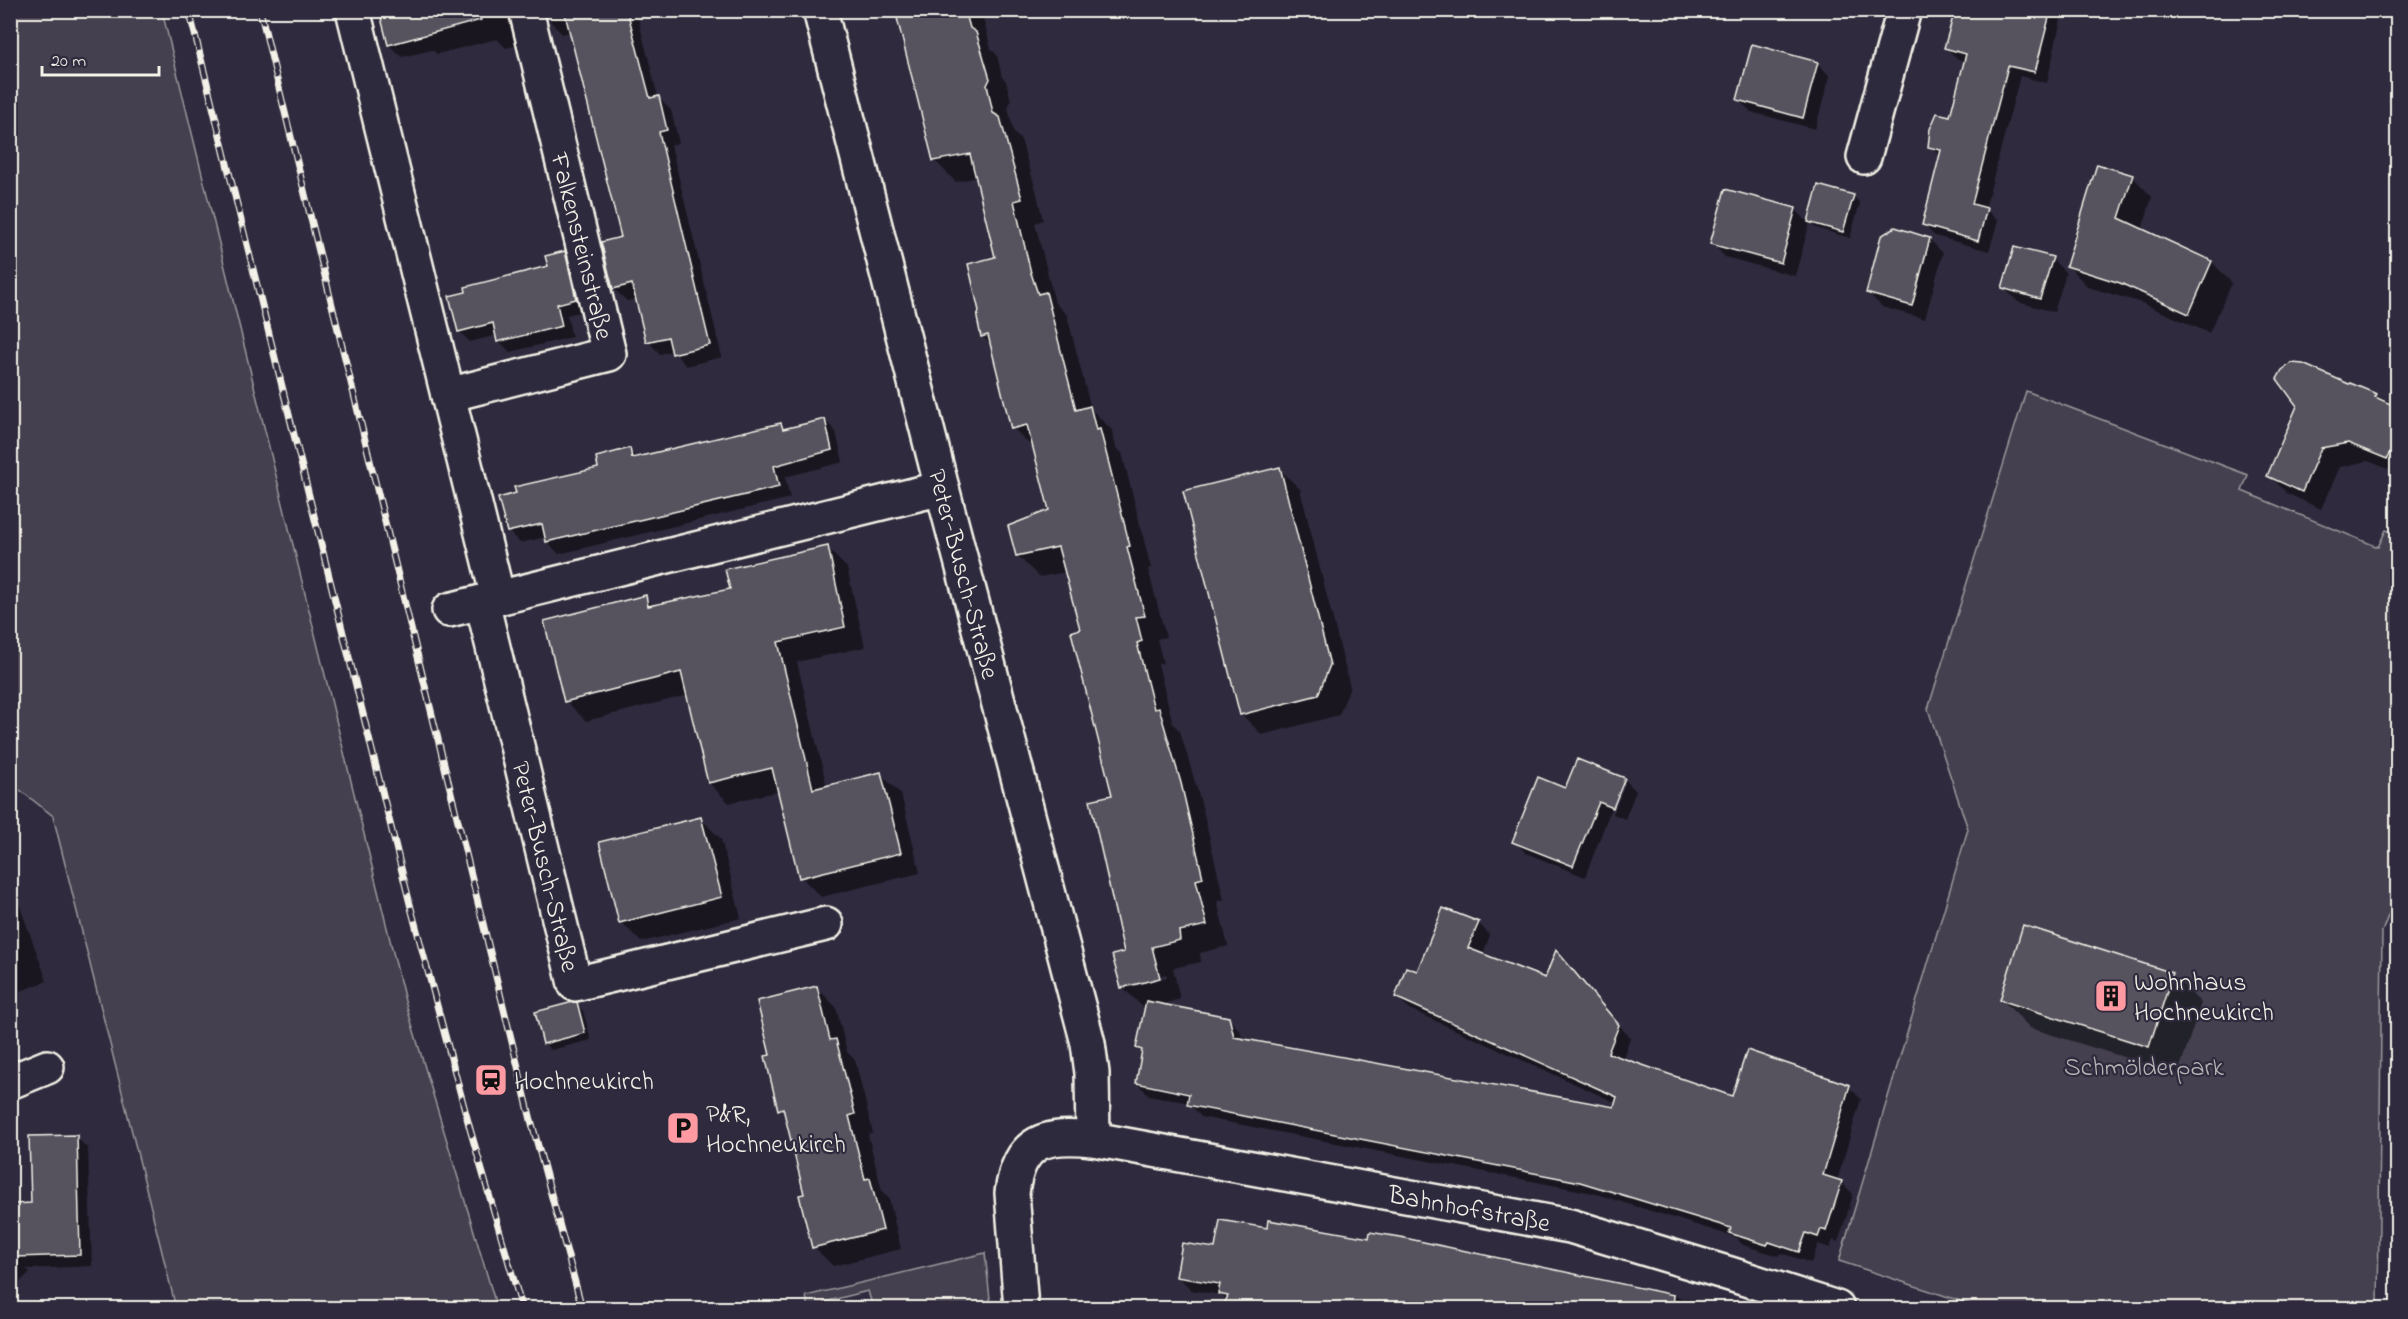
<svg xmlns="http://www.w3.org/2000/svg" width="2408" height="1319" font-family="'Indie Flower',sans-serif">
<rect width="100%" height="100%" fill="#2f2a3d"/>
<filter id="ink" filterUnits="userSpaceOnUse"><feTurbulence type="fractalNoise" baseFrequency=".0167" numOctaves="2"/><feDisplacementMap in="SourceGraphic" scale="12" xChannelSelector="R" yChannelSelector="G"/><feConvolveMatrix kernelMatrix="1 2 1 2 8 2 1 2 1" color-interpolation-filters="sRGB"/></filter>
<g filter="url(#ink)">
<g fill="#454050" stroke="#9c989c" stroke-width="1.5">
<path d="M10 11H162L405 1001 497 1308H176L53 816 11 783Z"/>
<path d="M2026 391 2248 475 2242 491 2378 547 2386 530 2397 534 2398 889 2382 932 2378 1308H1982L1839 1261 1968 829 1928 709Z"/>
<path d="M985 1253 991 1308H873L868 1291 824 1302 825 1308 808 1306 806 1296Z"/>
</g>
<g fill="#0007" fill-rule="evenodd">
<path d="M393 10H525L524 44 506 48 497 39 437 54 432 50 402 57 389 45Z"/>
<path d="M546 10H636L658 97 671 110 679 143 671 145 722 357 686 366 673 351 660 354 648 341 637 299 627 301 614 289 622 238 571 32 562 34 550 21Z"/>
<path d="M895 10H981L991 49 997 55 1002 77 1006 81 1011 101 1008 107 1014 133 1021 140 1036 190 1043 220 1035 223 1055 303 1067 315 1091 409 1112 430 1116 448 1122 453 1151 568 1148 569 1166 637 1157 639 1163 663 1158 664 1173 724 1180 731 1202 806 1224 900 1217 901 1228 946 1200 953 1201 962 1173 968 1180 999 1160 1005 1228 1018 1240 1031 1243 1040 1616 1109 1617 1103 1409 1009 1397 997 1418 973 1478 923 1490 935 1483 954 1546 980 1568 964 1630 1038 1622 1060 1733 1098 1849 1087 1861 1099 1837 1181 1841 1182 1853 1194 1847 1215 1838 1242 1833 1240 1830 1248 1818 1244 1811 1263 1781 1253 1779 1256 1743 1245 1735 1237 1593 1193 1201 1117 1189 1103 1149 1095 1137 1083 1143 1053 1138 1048 1145 1009 1122 987 1126 953 1114 796 1082 631 1066 572 1039 577 1017 555 1050 510 1035 450 1013 428 992 346 982 336 997 258 977 177 956 182 934 160ZM1166 974 1167 977 1135 986V983Z"/>
<path d="M1956 10H2063L2047 83 2020 76 1985 209 1998 221 1989 251 1935 236 1923 225 1941 157 1930 146 1951 118 1966 62 1958 59 1946 48Z"/>
<path d="M1817 63 1830 76 1815 129 1751 112 1738 99Z"/>
<path d="M2132 176 2152 197 2142 230 2212 262 2232 283 2209 333 2142 303 2088 287 2068 266Z"/>
<path d="M1819 187 1853 196 1860 203 1850 238 1816 228 1810 222 1795 276 1725 257 1712 243 1795 209 1809 223Z"/>
<path d="M1929 239 1943 253 1925 319 1882 307 1868 293Z"/>
<path d="M564 253 575 264 587 310 567 315 572 337 510 352 499 341 497 335 470 342 459 331 550 267Z"/>
<path d="M2052 259 2066 273 2054 312 2018 302 2004 288Z"/>
<path d="M2303 366 2398 405V473L2368 461 2340 467 2321 509 2288 494 2269 475 2299 406Z"/>
<path d="M825 420 836 432 843 462 785 477 790 498 559 554 547 542 546 537 520 543 508 531 629 450 638 459 781 424 786 429Z"/>
<path d="M1279 469 1300 489 1350 687 1339 715 1262 735 1241 714Z"/>
<path d="M827 548 847 568 865 647 797 662 827 787 880 774 901 794 920 873 821 897 801 877 779 791 729 803 709 783 688 695 586 721 566 701 645 597 654 606 731 590Z"/>
<path d="M1624 779 1636 791 1625 819 1613 814 1625 783H1621L1585 877 1526 853 1514 841 1566 790Z"/>
<path d="M700 818 721 839 741 918 641 942 621 922Z"/>
<path d="M10 896 19 904 47 981 10 995Z"/>
<path d="M2172 974 2201 1003 2178 1074 2030 1028 2001 999Z"/>
<path d="M817 988 836 1007 847 1052 855 1060 873 1133 868 1135 882 1191 889 1199 901 1249 833 1266 814 1247 806 1195 787 1116 779 1109 772 1056Z"/>
<path d="M577 1004 583 1011 591 1040 551 1050 544 1043Z"/>
<path d="M76 1137 88 1149 92 1266 26 1269 30 1272 10 1292V1253L16 1259 15 1205H32Z"/>
<path d="M1268 1230 1371 1240 1372 1234 1732 1308H1224L1228 1301 1222 1295 1191 1290 1178 1276 1216 1250Z"/>
</g>
<g fill="#56525f" stroke="#f4f1e8" stroke-width="1.5">
<path d="M379 10H480L481 20 388 45Z"/>
<path d="M564 10H627L650 98 659 96 667 130 659 132 710 345 672 354 668 337 646 342 632 284 613 289 601 242 621 237Z"/>
<path d="M895 10H965L970 28 976 32 990 79 987 85 993 113 1000 117 1022 199 1014 201 1031 273 1038 294 1046 292 1076 410 1090 406 1096 430 1100 429 1130 546 1127 547 1145 616 1136 617 1142 641 1137 643 1154 709 1159 708 1181 783 1203 878 1196 880 1207 925 1179 931 1180 940 1152 947 1160 978 1121 988 1112 955 1124 952 1090 800 1112 795 1071 632 1080 629 1058 547 1016 556 1008 526 1049 510 1027 425 1011 429 988 335 981 337 977 318 979 311 968 264 995 257 970 154 933 161Z"/>
<path d="M1955 10H2051L2035 72 2008 66 1972 204 1987 208 1978 241 1922 225 1941 150 1928 147 1930 129 1937 113 1950 116 1966 54 1944 48Z"/>
<path d="M1752 44 1818 62 1803 118 1737 100Z"/>
<path d="M2097 164 2133 175 2119 218 2212 261 2189 314 2120 283 2066 266Z"/>
<path d="M1818 185 1854 195 1843 232 1808 222Z"/>
<path d="M1725 189 1796 208 1781 263 1710 244Z"/>
<path d="M1895 227 1930 238 1912 306 1866 293 1881 236Z"/>
<path d="M2014 247 2053 257 2040 299 2002 288Z"/>
<path d="M565 251 576 299 557 304 562 326 497 342 493 323 458 332 449 296 466 292 465 287 548 266 545 256Z"/>
<path d="M2292 363 2303 364 2349 384 2350 383 2377 394 2375 397 2397 407V435L2387 459 2348 443 2321 448 2302 492 2267 476 2297 406 2277 379 2282 370Z"/>
<path d="M825 419 832 450 774 466 779 487 546 542 542 524 507 532 498 498 516 493 514 487 598 468 596 457 630 448 632 458 781 423 783 429Z"/>
<path d="M1280 467 1330 665 1318 695 1240 715 1183 491Z"/>
<path d="M828 546 845 627 778 642 813 789 881 772 901 853 799 878 772 768 708 783 681 672 564 702 544 621 646 595 648 606 730 589 725 569Z"/>
<path d="M1577 759 1625 778 1613 808 1599 802 1573 866 1512 842 1538 777 1565 788Z"/>
<path d="M701 817 722 897 619 923 599 842Z"/>
<path d="M1443 908 1479 922 1468 948 1545 978 1556 950 1619 1025 1608 1053 1732 1096 1747 1050 1850 1085 1823 1175 1842 1181 1826 1231 1821 1229 1818 1237 1806 1233 1799 1252 1769 1242 1767 1245 1729 1233 1731 1228 1580 1182 1187 1105 1189 1094 1136 1083 1142 1050 1136 1048 1146 1001 1229 1017 1234 1037 1614 1107 1617 1097 1395 997 1406 967 1417 971Z"/>
<path d="M2023 925 2173 973 2149 1047 2000 1000Z"/>
<path d="M817 986 830 1040 836 1039 855 1114 849 1116 865 1179 870 1178 883 1230 812 1248 799 1195 804 1194 783 1108 778 1110 765 1056 770 1055 757 1001Z"/>
<path d="M573 1002H577L585 1033 543 1044 535 1012Z"/>
<path d="M77 1135 80 1255 15 1257 13 1204 31 1203 29 1136Z"/>
<path d="M1220 1220 1267 1228 1268 1220 1369 1238 1370 1232 1400 1237 1674 1295 1673 1308H1222L1228 1296 1218 1294 1220 1284 1176 1277 1182 1243 1215 1248Z"/>
</g>
<g fill="none" stroke-linecap="round" stroke-linejoin="round">
<g stroke="#f4f1e8" stroke-width="38">
<g id="minor">
<path d="M353 10 498 598"/>
<path id="s1" d="M820 10 942 488 1088 1043 1092 1073 1093 1139"/>
<path d="M1864 157 1904 10"/>
<path d="M448 395 609 354 526 10"/>
<path id="s2" d="M482 602 575 984 826 924"/>
<path d="M449 610 942 488"/>
<path d="M10 1082 47 1067"/>
<path id="s3" d="M1021 1308 1012 1193C1019 1139 1046 1134 1093 1139L1570 1226 1730 1274 1837 1308"/>
</g>
</g>
<use href="#minor" stroke="#2f2a3d" stroke-width="33"/>
<g stroke="#f4f1e8" stroke-width="7">
<g id="rail">
<path d="M189 10 411 908 470 1129 522 1308"/>
<path d="M260 10 531 1120 582 1308"/>
</g>
</g>
<use href="#rail" stroke="#2f2a3d" stroke-width="4.5" stroke-dasharray="14" stroke-linecap="butt"/>
</g>
</g>
<defs>
<g id="building-square" transform="scale(1.725)"><rect x="-9" y="-9" width="18" height="18" rx="4" fill="#ff9aa2" stroke="#2f2a3d"/><path d="M-4-6H4V6H1V3H-1V6H-4ZM-2.5-4.3h1.7v1.8h-1.7ZM.8-4.3h1.7v1.8H.8ZM-2.5-1h1.7V.8h-1.7ZM.8-1h1.7V.8H.8Z" fill="#111"/></g>
<g id="station-square" transform="scale(1.725)"><rect x="-9" y="-9" width="18" height="18" rx="4" fill="#ff9aa2" stroke="#2f2a3d"/><path d="M-3-6H3Q5-6 5-4V2Q5 4 3 4L4.5 6H3L1.5 4h-3L-3 6H-4.5L-3 4Q-5 4-5 2V-4Q-5-6-3-6ZM-3.5-4v3h7v-3ZM-3.5 1v1.5H-2V1ZM2 1v1.5H3.5V1Z" fill="#111"/></g>
<g id="parking-square" transform="scale(1.725)"><rect x="-9" y="-9" width="18" height="18" rx="4" fill="#ff9aa2" stroke="#2f2a3d"/><path d="M-3.5-5.5H1a3.5 3.5 0 0 1 0 7H-1V5.5H-3.5ZM-1-3.4V-.6H.8a1.4 1.4 0 0 0 0-2.8Z" fill="#111"/></g>
</defs>
<g fill-rule="evenodd">
<use href="#building-square" x="2111" y="996"/>
<use href="#station-square" x="491" y="1080"/>
<use href="#parking-square" x="683" y="1128"/>
</g>
<g text-anchor="middle" stroke-width="4.5" stroke-linejoin="round" paint-order="stroke">
<g font-size="26" fill="#f4f1e8" stroke="#2f2a3d">
<text transform="translate(583 246) rotate(76)" y="9">Falkensteinstraße</text>
<text dy="9" stroke="none"><textPath href="#s1" startOffset="582">Peter-Busch-Straße</textPath></text>
<text dy="9" stroke="none"><textPath href="#s2" startOffset="272">Peter-Busch-Straße</textPath></text>
<text dy="9" stroke="none"><textPath href="#s3" startOffset="612">Bahnhofstraße</textPath></text>
</g>
<g font-size="26" fill="#f4f1e8" stroke="#2f2a3d" text-anchor="start">
<text x="2134" y="990">Wohnhaus<tspan x="2134" dy="30">Hochneukirch</tspan></text>
<text x="514" y="1089">Hochneukirch</text>
<text x="706" y="1122">P&amp;R,<tspan x="706" dy="30">Hochneukirch</tspan></text>
</g>
<g font-size="26" fill="#b7b3b3" stroke="#2f2a3d">
<text x="2144" y="1075">Schmölderpark</text>
</g>
</g>
<rect width="2408" height="1319" fill="none" stroke="#2f2a3d" stroke-width="36"/>
<rect x="18" y="18" width="2372" height="1283" fill="none" stroke="#f4f1e8" stroke-width="2" filter="url(#ink)"/>
<path d="M42 66v9h117v-9" fill="none" stroke="#f4f1e8" stroke-width="3"/>
<text x="51" y="66" font-size="18" fill="#f4f1e8" stroke="#2f2a3d" stroke-width="4.5" paint-order="stroke">20 m</text>
</svg>
